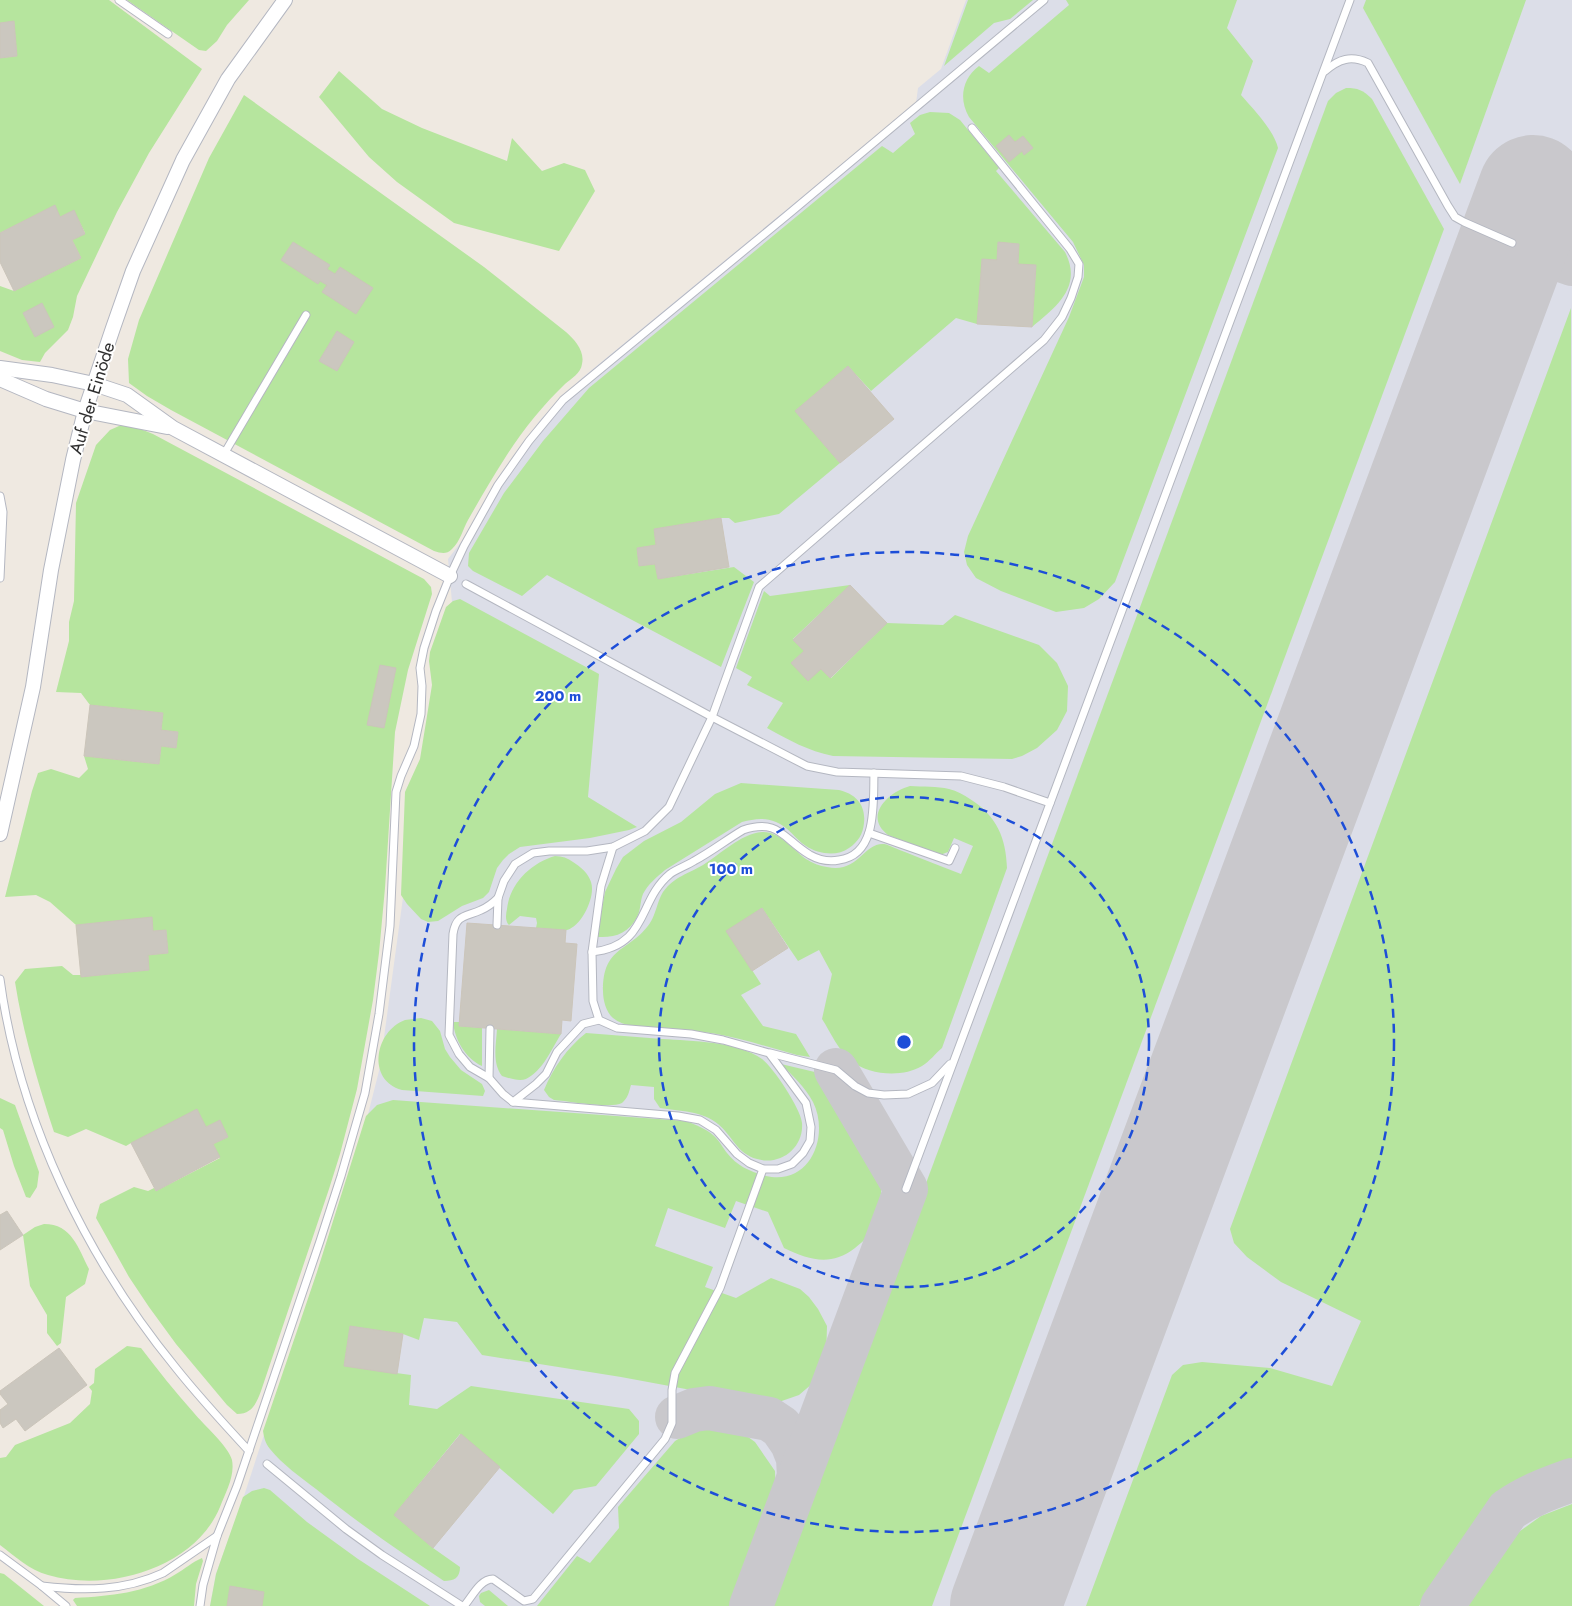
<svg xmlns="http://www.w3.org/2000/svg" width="1572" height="1606" font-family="Jost,sans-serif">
<rect width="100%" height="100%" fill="#efe9e1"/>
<path fill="#dcdee8" d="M966 0H1572V1606H210L216 1574 243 1499 365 1126 380 1067 421 765 452 602 448 559 465 537 502 473 541 419 582 378 916 103 918 88 941 69Z"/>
<g fill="#b6e59e">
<path d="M0 0H109L202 69 149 153 117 212 77 296 73 317 68 330 45 353 40 362 22 360 0 351V286L14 291 81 258 72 240 85 233 74 211 60 217 54 206 0 233V58L17 56 14 22 0 23Z"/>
<path d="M127 0H249L227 25 217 41 206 51 199 50Z"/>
<path d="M968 0H1033L1010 19 994 23 944 66Z"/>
<path d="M1066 0H1237L1227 28 1253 61 1241 95C1253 109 1274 130 1278 148L1115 582 1099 599 1084 608 1056 612 1001 591 976 578 967 565 964 552 968 536 1069 317 1084 277V265L1073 242 969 117C958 98 963 78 979 66L989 73 1069 5Z"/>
<path d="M1366 0H1526L1460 184 1363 8Z"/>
<path d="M339 71 382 109 422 128 507 161 512 138 542 171 564 163 585 170 595 191 559 251 454 223 397 182 369 157 319 97Z"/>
<path d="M1346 88C1358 88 1363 90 1372 99L1444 229 932 1606H769L1328 101 1336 93Z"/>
<path d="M244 95 484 267 566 332C575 340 585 351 582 364 581 373 571 379 565 384 542 406 522 431 505 458 492 478 480 499 468 520 463 529 460 542 452 549 446 555 441 553 434 551L171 410 147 396 129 383 128 359 139 320 209 158Z"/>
<path d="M930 112 949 113 960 120 999 168 996 171 1065 252C1083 287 1056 307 1032 327L1036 266 1018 264 1019 244 998 243 997 260 982 259 977 324 956 318 871 391 848 366 795 411 840 463 779 514 735 523 729 518H721L654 529 656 545 637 548 639 566 655 564 658 579 734 567 754 582 721 667 547 575 522 596 473 571 468 566 469 553 504 493 543 441 589 388 882 146 893 153 915 134 910 123 920 115Z"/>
<path d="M1571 308 1572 1463 1513 1484 1494 1499 1482 1512 1419 1606H1086L1172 1375 1183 1365 1202 1362 1270 1368 1332 1386 1361 1321 1281 1282 1247 1257 1234 1243 1230 1229Z"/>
<path d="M119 426H133L153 434 424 579 431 587 432 594 408 670 395 732 385 888 379 953 373 1000 357 1089 340 1154 329 1189 261 1391C256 1404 252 1414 237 1414L227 1405 176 1344 149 1307 129 1277 96 1218 100 1204 134 1187 148 1191 154 1188 156 1191 220 1158 213 1144 228 1137 220 1121 206 1127 131 1143 126 1146 86 1129 68 1137 54 1132C38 1083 23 1033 15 982L25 969 62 966 73 975H81V977L149 970 148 955 168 953 166 930 153 931 151 918 76 925 50 902 36 895 5 897 32 791 38 773 51 769 79 778 88 769 84 756 159 764 161 746 176 748 178 732 161 730 163 713 90 705 81 693 56 692 69 641V622L74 601 76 503 96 445 110 430Z"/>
<path d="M850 585 793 639 804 651 791 663 821 669 831 678 887 623 943 625 955 615 1039 645 1057 663 1068 686 1067 711 1057 730 1037 748 1022 756 1012 759 833 756C808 751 789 740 767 728L783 703 747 685 752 677 736 668 764 591 770 596Z"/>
<path d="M460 599 599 674 588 797 637 827 629 830 590 838 520 847 509 854 503 860 497 868 489 892 483 898 462 906 438 921 428 922 421 919 407 904 401 895 405 792 420 759 432 685 429 661 430 652 446 607 453 601Z"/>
<path d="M741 783 839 790C856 794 866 805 864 823 863 834 858 842 849 848 837 857 818 854 806 846 795 839 789 827 776 822 764 817 754 819 742 822L665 870C657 877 648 884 643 894 640 901 641 910 637 917 629 933 615 938 598 937L597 934 605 892 616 869 623 857 644 841 681 822 715 794Z"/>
<path d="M910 786C923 787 937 786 949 789 957 791 964 795 970 799 997 816 1006 838 1007 868L942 1048C936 1053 929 1062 922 1066 902 1078 869 1075 851 1061 838 1050 831 1033 822 1019L832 974 819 950 798 961 762 908 727 931 761 984 741 995 763 1026 796 1034 810 1057 797 1055C771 1048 744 1039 717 1034 696 1030 674 1030 653 1028 640 1027 624 1027 613 1018 606 1012 603 1000 603 991 603 945 629 953 650 923 656 914 657 902 663 892 675 876 688 874 703 865 721 854 740 834 762 832 780 831 793 850 806 859 812 863 820 866 827 867 858 874 864 842 884 844 890 845 898 850 905 852 923 859 942 867 961 874L973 846 954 838 948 852 940 855 888 835C863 816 888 792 910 786Z"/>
<path d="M555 856C562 856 568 858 573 862 581 867 588 873 591 882 596 896 582 926 567 930 560 932 544 928 536 928L537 923 536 918 520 916 509 925 508 924C505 919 506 914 507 909 510 883 531 863 555 856Z"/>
<path d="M421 1018 432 1021 440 1031 445 1049 450 1057 461 1070 482 1084 485 1091 483 1096 402 1090C366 1080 375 1031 405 1020 410 1019 416 1019 421 1018Z"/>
<path d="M453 1022H459V1026L482 1028V1066C465 1058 455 1040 453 1022Z"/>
<path d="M497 1029 561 1034C552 1048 543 1071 526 1079 519 1082 509 1078 502 1076 492 1063 496 1045 497 1029Z"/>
<path d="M586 1033C612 1035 637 1037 662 1039 692 1041 736 1041 762 1059 773 1067 801 1109 802 1123 804 1148 780 1166 757 1159 737 1154 732 1135 718 1124 703 1111 679 1111 660 1108L654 1099V1087L631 1085C629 1092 628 1098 622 1103 611 1109 568 1101 554 1100L549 1097 544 1090C553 1068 567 1048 586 1033Z"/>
<path d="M781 1064 819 1073C835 1101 852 1128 867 1156 872 1166 879 1177 881 1187 882 1192 880 1198 879 1203 876 1226 875 1232 855 1248 830 1267 810 1260 784 1248L768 1212 736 1201 725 1228 668 1208 655 1246 713 1267 705 1287 736 1298 771 1278 800 1289 809 1297 818 1309 827 1326 826 1360 813 1383 799 1395 776 1403H761L621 1377 482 1355 457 1322 424 1318 419 1340 403 1334 350 1326 344 1366 411 1375 409 1405 437 1409 471 1386 629 1409 639 1421V1434L596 1486 574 1490 553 1514 460 1434 394 1515 433 1548 460 1567C460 1578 454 1581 444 1581 400 1552 357 1522 316 1489 300 1477 282 1464 270 1449 265 1443 264 1437 263 1431L317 1272 366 1116 377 1105 393 1100 686 1121C696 1125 706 1129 713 1135 719 1140 723 1148 727 1153 737 1166 751 1172 766 1176 810 1186 830 1136 813 1102 805 1087 792 1075 781 1064Z"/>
<path d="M0 1098 15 1105 39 1172 37 1187 30 1198 26 1197 14 1166 3 1130 0 1128Z"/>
<path d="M44 1224C72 1224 78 1248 89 1269L85 1284 66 1297 61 1343 57 1346 47 1333V1315L30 1286 23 1235 35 1227Z"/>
<path d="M127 1346 141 1348C158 1370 175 1392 194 1413 203 1424 229 1447 232 1460 235 1476 226 1492 220 1507 195 1568 108 1593 48 1575 29 1570 15 1556 0 1545V1458L6 1457 15 1445 70 1423 90 1404 92 1391 89 1387 94 1383 95 1369Z"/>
<path d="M710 1426 728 1429 744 1434 755 1442 775 1471 776 1498 734 1606H537L577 1556 590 1563 619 1528 618 1507 675 1441 692 1431Z"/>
<path d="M264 1488 270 1490 307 1522 358 1559 430 1606H210L216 1574 243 1497 252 1491Z"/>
<path d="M1572 1504V1606H1461L1516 1534 1541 1516Z"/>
<path d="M202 1558 203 1561 196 1584 194 1606H77L73 1600 75 1598C110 1596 145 1593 176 1574 185 1569 192 1562 202 1558Z"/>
<path d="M0 1573 4 1574 44 1606H0Z"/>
<path d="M489 1590 508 1606H485L480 1602 479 1596 481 1593Z"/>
</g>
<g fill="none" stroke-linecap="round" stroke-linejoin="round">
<g stroke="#c9c8cc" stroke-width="44">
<path d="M1512 243 1572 264"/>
<path d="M677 1417 694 1410 709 1408 769 1419 781 1427 792 1443 798 1458 799 1478"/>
<path d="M751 1606 906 1189 836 1070"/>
<path d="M1442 1606 1508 1510C1528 1496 1549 1488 1572 1480"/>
</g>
<path stroke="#c9c8cc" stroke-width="110" d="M1005 1606 1533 190"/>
</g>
<g fill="#cbc7bf" stroke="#cbc5ba">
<path d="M14 21 17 56 0 58V23Z"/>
<path d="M1009 135 1015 142 1023 136 1033 148 1024 155 1022 151 1009 162 996 146Z"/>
<path d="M55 205 60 217 74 210 85 234 72 240 81 258 14 291 0 262V233Z"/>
<path d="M293 242 330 265 327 269 335 274 340 267 373 288 356 314 322 292 327 285 320 281 318 284 281 260Z"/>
<path d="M998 242 1019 244 1018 264 1036 265 1032 327 977 324 982 259 997 260Z"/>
<path d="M42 303 54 327 35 337 23 313Z"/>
<path d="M337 331 354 342 337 371 319 361Z"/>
<path d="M848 366 894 419 840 463 795 411Z"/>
<path d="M721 518 729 567 658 579 655 564 639 566 637 548 656 545 654 529Z"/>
<path d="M850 585 887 623 830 678 821 669 808 681 791 663 804 651 793 640Z"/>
<path d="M380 665 396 668 384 728 367 725Z"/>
<path d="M90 705 163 713 161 730 178 732 176 748 161 746 159 764 84 756Z"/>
<path d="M762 908 788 948 752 971 726 931Z"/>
<path d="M152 917 153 931 166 930 168 953 148 955 149 970 81 977 76 925Z"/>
<path d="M467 923 566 930 565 943 577 944 571 1021 562 1020 561 1034 459 1026Z"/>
<path d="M197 1109 206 1127 220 1120 228 1137 213 1144 220 1157 156 1191 131 1143Z"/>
<path d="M7 1211 23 1235 0 1250V1215Z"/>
<path d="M350 1326 403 1334 397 1374 344 1366Z"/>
<path d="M59 1348 87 1385 25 1431 16 1419 3 1428 0 1423V1410L8 1404 0 1394V1391Z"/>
<path d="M461 1434 500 1467 433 1548 394 1515Z"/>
<path d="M230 1586 264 1592 262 1606H227Z"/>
</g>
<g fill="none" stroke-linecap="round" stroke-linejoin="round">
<g stroke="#b4b7c1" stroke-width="9">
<g id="lane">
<path d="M119 0 168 34"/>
<path d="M1325 71C1339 59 1351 55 1368 63L1448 206 1455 217 1464 222 1512 243"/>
<path d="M224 454 306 315"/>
<path d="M0 496 3 512 0 578"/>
<path d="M466 584 712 717 807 766 837 772 961 776 1004 787 1050 803"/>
<path d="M869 833 949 861 955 848"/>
<path d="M497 925 498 898 504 881 515 864 533 853 549 851H587L613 847 645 831 669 807 712 717 759 587 1044 340 1062 317 1071 298 1078 277 1079 264 1070 249 972 128"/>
<path d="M592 952 601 886 613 847"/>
<path d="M0 979C19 1120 86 1258 176 1368 199 1397 224 1424 249 1451"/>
<path d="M490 1029 489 1078 503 1094 513 1102 536 1084 546 1074 557 1052 583 1024 599 1020"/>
<path d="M770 1053 836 1070 855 1086 868 1093 884 1095 908 1094 932 1083 950 1064"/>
<path d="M489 1078 470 1067 459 1054 449 1035 453 934C456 914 466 917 481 910 488 907 493 903 498 898"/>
<path d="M513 1102 678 1116 700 1120 716 1130 737 1154 749 1163 763 1169H778L792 1164 803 1153 810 1141 811 1127 806 1103 769 1053 723 1040 691 1034 617 1028 599 1020 593 1001 592 952C649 946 637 901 670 874 677 869 686 866 694 861 711 852 726 840 743 830 779 818 783 839 810 855 819 860 829 862 839 860 878 855 873 802 874 773"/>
<path d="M906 1189 1350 0"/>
<path d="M267 1464 346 1529 382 1555 462 1606"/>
<path d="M0 1555 42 1586 66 1606"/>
<path d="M42 1586C84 1591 124 1591 163 1573L217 1536"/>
<path d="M200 1606 203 1585 217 1536 237 1486 320 1241 341 1176 365 1093 379 1014 390 926 396 792 401 776 414 746 421 714 422 686 420 668 424 648 436 611 450 576 464 546 498 485 529 441 563 400 791 212 1044 0"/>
<path d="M464 1606C472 1597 480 1579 493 1579L524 1601 533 1599 665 1439 672 1423V1390L675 1373 720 1288 763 1169"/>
</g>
</g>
<g stroke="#b4b7c1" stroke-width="16">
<g id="street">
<path d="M0 368 52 375 94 384 127 395 173 428 450 576"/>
<path d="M0 379 46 399 85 411 167 427"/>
<path d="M0 834 33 687 51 570 73 460 85 411 113 328 133 271 183 160 228 79 285 0"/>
</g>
</g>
<use href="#lane" stroke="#fff" stroke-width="7"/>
<use href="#street" stroke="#fff" stroke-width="14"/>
</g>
<g fill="none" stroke="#1d4ed8" stroke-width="2.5" stroke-dasharray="9 6">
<circle cx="904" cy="1042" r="245"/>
<circle cx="904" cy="1042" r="490"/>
</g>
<g text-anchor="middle" stroke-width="4" stroke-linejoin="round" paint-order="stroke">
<g font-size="18" fill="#2e2e2e" stroke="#fff">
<text transform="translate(92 398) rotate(-73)" y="6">Auf der Einöde</text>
</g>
</g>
<circle cx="904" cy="1042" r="8" fill="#1d4ed8" stroke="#fff" stroke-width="2.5"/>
<g font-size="15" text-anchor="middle" font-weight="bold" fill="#1d4ed8" stroke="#fff" stroke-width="4" stroke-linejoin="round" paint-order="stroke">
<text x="558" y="701">200 m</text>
<text x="731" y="874">100 m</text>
</g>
</svg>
